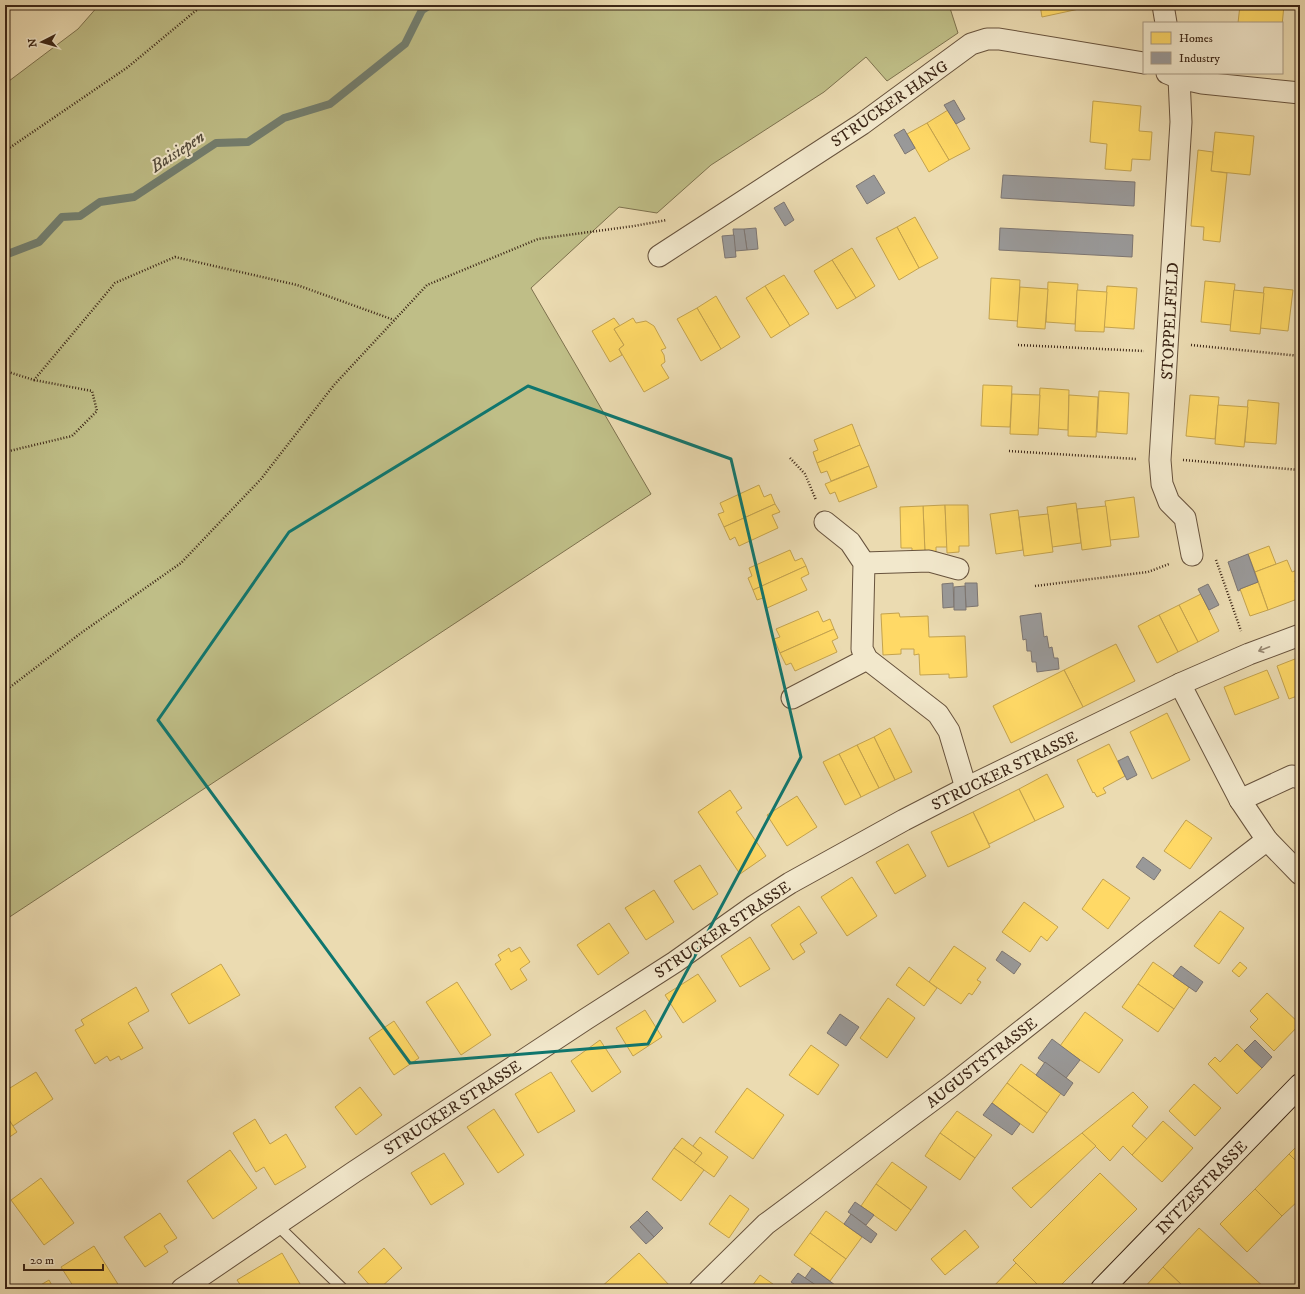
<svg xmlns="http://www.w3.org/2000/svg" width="1305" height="1294" font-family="'IM FELL DW Pica',serif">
<rect width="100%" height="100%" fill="#ebdbb1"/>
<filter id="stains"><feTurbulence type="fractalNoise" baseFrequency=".005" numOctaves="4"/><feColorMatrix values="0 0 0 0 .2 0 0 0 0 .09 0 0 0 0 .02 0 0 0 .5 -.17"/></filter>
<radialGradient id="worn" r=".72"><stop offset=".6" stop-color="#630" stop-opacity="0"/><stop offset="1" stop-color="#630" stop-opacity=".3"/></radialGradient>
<path fill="#bfbe87" stroke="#7e724e" d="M99 5H949L958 33 887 81 866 57 824 92 711 165 657 213 619 207 531 288 651 494 5 920V84L78 29Z"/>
<g fill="#ffd966" stroke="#c4a34e">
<path d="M1040 5H1079V9L1042 17Z"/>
<path d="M1240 5H1284L1282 26V23H1238Z"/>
<path d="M1093 101 1141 106 1139 131 1152 132 1150 160 1132 159 1131 171 1105 169 1107 144 1090 142Z"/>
<path d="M948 110 970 149 949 160 927 123Z"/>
<path d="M927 123 949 160 929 172 907 134Z"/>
<path d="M1215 132 1254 136 1250 175 1211 171Z"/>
<path d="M1198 150 1213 152 1211 171 1227 173 1220 242 1203 240 1204 227 1191 226Z"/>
<path d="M915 217 938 258 919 268 897 227Z"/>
<path d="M897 227 919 268 899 280 876 238Z"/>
<path d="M852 248 875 286 856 298 832 260Z"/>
<path d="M832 260 856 298 837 309 814 271Z"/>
<path d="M784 275 809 314 790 326 765 286Z"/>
<path d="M991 278 1020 280 1018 321 989 319Z"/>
<path d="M1205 281 1235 284 1231 325 1201 322Z"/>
<path d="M1048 282 1078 284 1075 324 1046 322Z"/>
<path d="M765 286 790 326 771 338 746 298Z"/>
<path d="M1107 286 1137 288 1134 329 1104 327Z"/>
<path d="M1020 287 1048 289 1045 329 1017 327Z"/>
<path d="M1264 287 1293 290 1288 331 1260 328Z"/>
<path d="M1077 290 1107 292 1104 332 1075 331Z"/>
<path d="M1234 290 1264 293 1260 334 1230 331Z"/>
<path d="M716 296 740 337 721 349 697 308Z"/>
<path d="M697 308 721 349 701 361 677 319Z"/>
<path d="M614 318 620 326 614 329 624 345 619 349 622 355 610 362 592 331Z"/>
<path d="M633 318 636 323 646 321 654 326 666 348 661 350 664 355 665 362 661 365 669 378 644 392 619 349 624 345 614 329Z"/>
<path d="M983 385 1012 386 1010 427 981 426Z"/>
<path d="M1040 388 1069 390 1068 430 1038 428Z"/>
<path d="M1099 391 1129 393 1127 434 1097 432Z"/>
<path d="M1012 394 1040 395 1038 435 1010 434Z"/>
<path d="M1069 395 1098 397 1096 437 1068 436Z"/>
<path d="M1190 395 1219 397 1215 439 1186 436Z"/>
<path d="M1248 400 1279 403 1276 444 1245 442Z"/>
<path d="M1218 405 1248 407 1244 447 1215 444Z"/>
<path d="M1300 412V447L1297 446Z"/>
<path d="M852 424 860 445 817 463 813 452 818 450 814 440Z"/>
<path d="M860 445 869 466 831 481 827 471 821 473 817 463Z"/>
<path d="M869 466 877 487 839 502 835 492 830 494 825 484Z"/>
<path d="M759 485 764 497 771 494 775 504 724 527 718 514 724 512 720 503Z"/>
<path d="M1134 497 1139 537 1110 540 1105 501Z"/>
<path d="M1076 503 1081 543 1052 547 1047 507Z"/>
<path d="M775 504 780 512 772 515 778 528 739 546 735 537 730 540 724 527Z"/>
<path d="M945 505 947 547H936V553H925L923 506Z"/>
<path d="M945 505H968L969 546H959V552L947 553Z"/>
<path d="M923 506 925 553 912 554V548H901L900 507Z"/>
<path d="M1106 506 1111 546 1082 550 1077 509Z"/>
<path d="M1018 510 1023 550 996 554 990 514Z"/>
<path d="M1048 514 1053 552 1024 556 1019 517Z"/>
<path d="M1269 546 1276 564 1255 572 1248 554Z"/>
<path d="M790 550 795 561 802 558 806 566 753 590 748 578 752 576 749 568Z"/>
<path d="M1287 560 1292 572 1297 570 1300 578 1295 581 1300 598 1268 610 1255 572Z"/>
<path d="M806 566 809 574 801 578 807 590 767 608 763 598 757 600 753 590Z"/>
<path d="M1258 582 1268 610 1250 616 1240 589Z"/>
<path d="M1201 594 1219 631 1198 642 1179 605Z"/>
<path d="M1179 605 1198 642 1178 652 1159 615Z"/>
<path d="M818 611 823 622 830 619 834 629 780 653 774 639 780 637 776 629Z"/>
<path d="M899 613 900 617 928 616 929 637 965 636 967 677 949 678V674L920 675 919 654 914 655V649H901V654L883 655 881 614Z"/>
<path d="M1159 615 1178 652 1157 663 1138 626Z"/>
<path d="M834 629 838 638 832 641 837 652 795 671 791 663 786 665 780 653Z"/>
<path d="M1116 644 1135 681 1083 707 1064 670Z"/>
<path d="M1300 657V695L1289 699 1277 666Z"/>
<path d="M1064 670 1083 707 1011 743 993 706Z"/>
<path d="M1267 670 1279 698 1235 715 1224 687Z"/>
<path d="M1167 713 1190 760 1152 779 1130 732Z"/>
<path d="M890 728 912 772 895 780 874 737Z"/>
<path d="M874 737 895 780 879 788 857 745Z"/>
<path d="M1109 744 1125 776 1103 788 1106 793 1097 797 1094 792 1093 793 1077 760Z"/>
<path d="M857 745 879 788 861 797 839 754Z"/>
<path d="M839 754 861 797 845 805 823 762Z"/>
<path d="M1047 774 1064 807 1035 821 1019 789Z"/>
<path d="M1019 789 1035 821 989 844 973 812Z"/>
<path d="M730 790 742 808 736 812 766 856 740 874 698 812Z"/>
<path d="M797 796 817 827 787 846 767 815Z"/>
<path d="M973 812 990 847 948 867 931 832Z"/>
<path d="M1186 820 1212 838 1190 869 1164 851Z"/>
<path d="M908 844 926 876 895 894 876 862Z"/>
<path d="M700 865 718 894 693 910 674 881Z"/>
<path d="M852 877 877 916 847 936 821 897Z"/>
<path d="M1103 879 1130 898 1108 929 1082 909Z"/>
<path d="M654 890 674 922 646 940 625 908Z"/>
<path d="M1024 902 1058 927 1047 941 1041 936 1030 952 1002 932Z"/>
<path d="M799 906 817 933 800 944 805 952 793 960 771 925Z"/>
<path d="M1220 911 1244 928 1219 964 1194 946Z"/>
<path d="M609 923 629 953 598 975 577 945Z"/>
<path d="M750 937 770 969 740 987 721 956Z"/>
<path d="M954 946 986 968 977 980 981 982 972 995 969 993 961 1004 929 982Z"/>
<path d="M520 947 530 962 520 969 527 980 511 990 495 964 501 960 498 955 509 948 511 952Z"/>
<path d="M1153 962 1189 987 1174 1009 1138 984Z"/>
<path d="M1240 962 1247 968 1239 977 1232 971Z"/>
<path d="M221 964 240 995 189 1024 171 994Z"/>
<path d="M909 967 937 988 924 1006 896 985Z"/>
<path d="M698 974 716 1001 683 1023 665 995Z"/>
<path d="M457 982 491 1035 461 1055 426 1002Z"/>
<path d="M1138 984 1174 1009 1158 1032 1122 1007Z"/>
<path d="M136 987 149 1011 128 1023 143 1048 121 1060 119 1056 110 1061 107 1056 95 1064 75 1030 84 1025 81 1020Z"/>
<path d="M1267 993 1300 1024 1274 1051 1250 1027 1258 1019 1250 1011Z"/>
<path d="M888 998 915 1018 887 1058 860 1038Z"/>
<path d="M645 1010 662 1037 633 1056 616 1028Z"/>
<path d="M1085 1012 1123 1040 1099 1073 1060 1046Z"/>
<path d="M394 1021 419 1058 394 1075 369 1038Z"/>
<path d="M600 1040 621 1072 592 1092 571 1061Z"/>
<path d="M1237 1044 1262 1068 1237 1094 1208 1064 1215 1057 1220 1062Z"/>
<path d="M811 1045 839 1065 818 1095 789 1075Z"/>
<path d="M1021 1064 1061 1093 1047 1113 1007 1083Z"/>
<path d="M36 1072 53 1099 13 1126 5 1114V1091Z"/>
<path d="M551 1072 575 1111 538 1133 515 1094Z"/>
<path d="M1007 1083 1047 1113 1033 1133 992 1103Z"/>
<path d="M1194 1084 1221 1108 1195 1136 1169 1111Z"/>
<path d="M360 1087 382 1115 356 1135 335 1107Z"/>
<path d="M747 1088 784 1115 753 1159 715 1132Z"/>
<path d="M1133 1092 1148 1107 1132 1126 1147 1139 1132 1155 1123 1146 1110 1161 1082 1133Z"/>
<path d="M494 1109 524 1155 498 1173 467 1127Z"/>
<path d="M957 1111 992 1135 975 1158 940 1133Z"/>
<path d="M5 1114 17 1132 5 1140Z"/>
<path d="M255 1119 270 1144 286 1134 306 1167 275 1185 264 1167 256 1172 233 1133Z"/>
<path d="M1163 1121 1193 1148 1162 1182 1132 1155Z"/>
<path d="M940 1133 975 1158 960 1180 925 1156Z"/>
<path d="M1082 1133 1096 1146 1031 1208 1012 1188Z"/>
<path d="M700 1137 728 1157 714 1177 694 1163 702 1153 693 1146Z"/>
<path d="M682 1138 702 1153 694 1163 674 1148Z"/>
<path d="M1300 1143V1165L1289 1154Z"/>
<path d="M674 1148 704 1170 681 1201 652 1179Z"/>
<path d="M230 1150 257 1188 213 1219 187 1181Z"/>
<path d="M444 1153 464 1184 431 1205 411 1173Z"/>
<path d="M1289 1154 1300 1165V1199L1282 1216 1255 1189Z"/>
<path d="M892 1162 927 1187 911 1210 876 1184Z"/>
<path d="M1100 1173 1137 1209 1057 1289H1042L1013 1260Z"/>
<path d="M41 1178 74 1223 44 1245 11 1200Z"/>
<path d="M876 1184 911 1210 896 1231 861 1206Z"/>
<path d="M1255 1189 1282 1216 1247 1252 1220 1224Z"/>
<path d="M730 1195 749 1209 729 1238 709 1224Z"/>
<path d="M826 1211 862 1237 846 1259 810 1233Z"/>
<path d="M160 1213 177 1238 164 1246 168 1252 145 1267 124 1237Z"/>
<path d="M1199 1228 1266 1289H1186L1163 1267Z"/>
<path d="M965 1230 979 1247 945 1275 931 1259Z"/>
<path d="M810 1233 846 1259 830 1281 794 1255Z"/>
<path d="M94 1246 121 1289H75L61 1267Z"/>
<path d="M384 1248 402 1268 379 1289H373L358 1272Z"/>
<path d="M282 1253 303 1289H243L237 1280Z"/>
<path d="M639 1253 670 1286 666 1289H599Z"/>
<path d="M1016 1263 1042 1289H991Z"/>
<path d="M1163 1267 1186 1289H1143Z"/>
<path d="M760 1275 780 1289H750Z"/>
<path d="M49 1280 54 1289H34Z"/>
</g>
<g fill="#999" stroke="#7d7672">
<path d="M954 100 965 119 956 124 944 105Z"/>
<path d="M904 129 915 148 905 154 894 135Z"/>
<path d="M874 175 885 193 867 204 856 186Z"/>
<path d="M1003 175 1135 182 1134 206 1001 198Z"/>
<path d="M784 202 794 220 785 226 774 208Z"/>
<path d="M756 228 758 249 747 250 744 229Z"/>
<path d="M1000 228 1133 235 1132 257 999 250Z"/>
<path d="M733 229H744L747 250 735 251Z"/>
<path d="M734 235 736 257 725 258 722 236Z"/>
<path d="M1248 554 1258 582 1240 589V590L1238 591 1228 562Z"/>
<path d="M953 583 954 607 943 608 942 584Z"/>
<path d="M965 583H977L978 606 966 607Z"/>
<path d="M1208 584 1219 605 1209 610 1198 589Z"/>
<path d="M965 586 966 610H954V587Z"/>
<path d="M1041 613 1044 637 1047 636 1049 648 1052 647 1054 658H1058L1059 669 1037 672 1036 662H1032L1031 651H1027L1026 639 1023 640 1020 616Z"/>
<path d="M1128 756 1137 775 1127 780 1118 761Z"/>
<path d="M1143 857 1161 870 1154 880 1136 867Z"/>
<path d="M1002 951 1021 964 1014 974 996 960Z"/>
<path d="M1181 966 1203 982 1196 992 1173 976Z"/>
<path d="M840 1014 859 1027 846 1046 827 1033Z"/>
<path d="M1052 1039 1080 1060 1066 1078 1038 1058Z"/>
<path d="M1255 1040 1272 1057 1262 1068 1244 1051Z"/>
<path d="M1045 1062 1073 1083 1064 1096 1036 1075Z"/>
<path d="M992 1103 1020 1124 1012 1135 983 1115Z"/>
<path d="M855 1202 874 1215 866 1225 848 1212Z"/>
<path d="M647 1211 663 1228 654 1237 638 1220Z"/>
<path d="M851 1214 877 1234 871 1243 844 1224Z"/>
<path d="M638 1220 654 1237 646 1244 630 1227Z"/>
<path d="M812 1268 839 1288 838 1289H821L805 1278Z"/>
<path d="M798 1273 817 1286 815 1289H801L791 1282Z"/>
</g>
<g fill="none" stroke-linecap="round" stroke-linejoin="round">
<path stroke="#737f70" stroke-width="8" d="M5 255 39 242 62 217 80 216 100 202 134 197 216 143 248 142 284 118 330 104 405 44 422 10 430 5"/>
<g stroke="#68533d" stroke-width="12">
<path id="lane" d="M276 1224 343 1289"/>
</g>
<g stroke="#68533d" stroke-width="23">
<g id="street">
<path d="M1163 5 1166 23"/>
<path d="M1167 73 1179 78 1202 83 1300 93"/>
<path d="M1177 73 1179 78 1181 122 1160 460 1162 484 1169 502 1185 518 1192 555"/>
<path d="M659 256 862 124 971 44 987 39H999L1144 63"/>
<path d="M825 522 850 542 864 563 862 649 867 659 938 714 949 731 966 788"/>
<path d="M864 563 929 561 958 569"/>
<path d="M1180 684 1240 800 1267 840 1300 874"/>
<path d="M792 698 867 659"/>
<path d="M1240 800 1292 776 1300 778"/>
<path d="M182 1289 354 1172 586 1019 675 962 754 906 790 883 904 820 966 788 1180 684 1249 654 1300 635"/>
<path d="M700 1289 766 1224 950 1087 1148 931 1267 840"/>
</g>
</g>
<g stroke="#3c2616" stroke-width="24">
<path id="secondary" d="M1102 1289 1300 1085"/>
</g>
<g stroke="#3c2616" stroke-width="2.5" stroke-dasharray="1 2" stroke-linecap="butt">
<path d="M5 151 128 67 199 8 201 5"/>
<path d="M1018 345 1144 351"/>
<path d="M1191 345 1300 356"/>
<path d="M5 371 34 380 115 283 175 257 297 285 394 320"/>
<path d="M1009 451 1136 459"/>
<path d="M5 452 72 436 97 411 92 391 34 380"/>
<path d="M790 458 805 474 816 500"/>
<path d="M1183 460 1300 470"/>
<path d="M1216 560 1241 631"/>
<path d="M1035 586 1148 572 1169 564"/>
<path d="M5 691 81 633 181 563 261 479 334 385 427 285 538 239 634 226 667 220"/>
</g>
<use href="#lane" stroke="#f2e8cc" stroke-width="10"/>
<use href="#street" stroke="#f2e8cc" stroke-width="21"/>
<use href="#secondary" stroke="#f2e8cc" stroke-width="22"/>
</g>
<defs><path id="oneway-shaft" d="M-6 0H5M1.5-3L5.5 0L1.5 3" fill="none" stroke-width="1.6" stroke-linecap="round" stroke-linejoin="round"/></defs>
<use stroke="#978771" href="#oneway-shaft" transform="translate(1264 649) rotate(159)"/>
<path fill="none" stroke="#0f766e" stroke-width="3" stroke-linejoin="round" d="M528 386 731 459 801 757 648 1044 410 1063 158 720 289 532Z"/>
<g text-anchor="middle" stroke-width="4" stroke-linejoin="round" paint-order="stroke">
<g font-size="16" fill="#3c2616" stroke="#f2e8cc">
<text transform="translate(889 103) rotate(-35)" y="6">STRUCKER HANG</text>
<text transform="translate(1169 321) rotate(-87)" y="6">STOPPELFELD</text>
<text transform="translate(1004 770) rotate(-26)" y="6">STRUCKER STRASSE</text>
<text transform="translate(722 929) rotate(-34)" y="6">STRUCKER STRASSE</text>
<text transform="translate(981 1062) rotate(-38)" y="6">AUGUSTSTRASSE</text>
<text transform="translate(452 1107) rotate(-33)" y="6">STRUCKER STRASSE</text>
<text transform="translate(1201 1187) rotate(-46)" y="6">INTZESTRASSE</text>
</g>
<g font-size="17" font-style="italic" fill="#534b3c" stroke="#f2e8cc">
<text transform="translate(177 151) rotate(-33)" y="6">Baisiepen</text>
</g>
</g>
<rect width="1305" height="1294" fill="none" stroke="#ebdbb1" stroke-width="20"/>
<rect x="6" y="6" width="1293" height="1282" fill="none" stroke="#3c2616" stroke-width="2"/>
<rect x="10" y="10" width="1285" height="1274" fill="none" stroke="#3c2616"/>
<rect x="1143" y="22" width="140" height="52" fill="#f2e8cc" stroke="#a99a83"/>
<rect x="1151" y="32" width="20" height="12" fill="#ffd966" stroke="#a99a83"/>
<text x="1179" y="42" font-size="12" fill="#3c2616">Homes</text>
<rect x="1151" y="52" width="20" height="12" fill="#999999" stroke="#a99a83"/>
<text x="1179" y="62" font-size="12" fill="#3c2616">Industry</text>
<g transform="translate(42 42) rotate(264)" stroke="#f2e8cc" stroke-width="3" paint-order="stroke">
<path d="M0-3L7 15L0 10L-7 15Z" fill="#3c2616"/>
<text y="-6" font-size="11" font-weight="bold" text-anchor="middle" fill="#3c2616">N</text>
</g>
<path d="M24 1264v6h79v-6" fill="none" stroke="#3c2616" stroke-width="2"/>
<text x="30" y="1264" font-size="12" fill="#3c2616" stroke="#f2e8cc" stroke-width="3" paint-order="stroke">20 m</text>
<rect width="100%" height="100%" filter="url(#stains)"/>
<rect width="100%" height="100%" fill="url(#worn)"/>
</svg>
